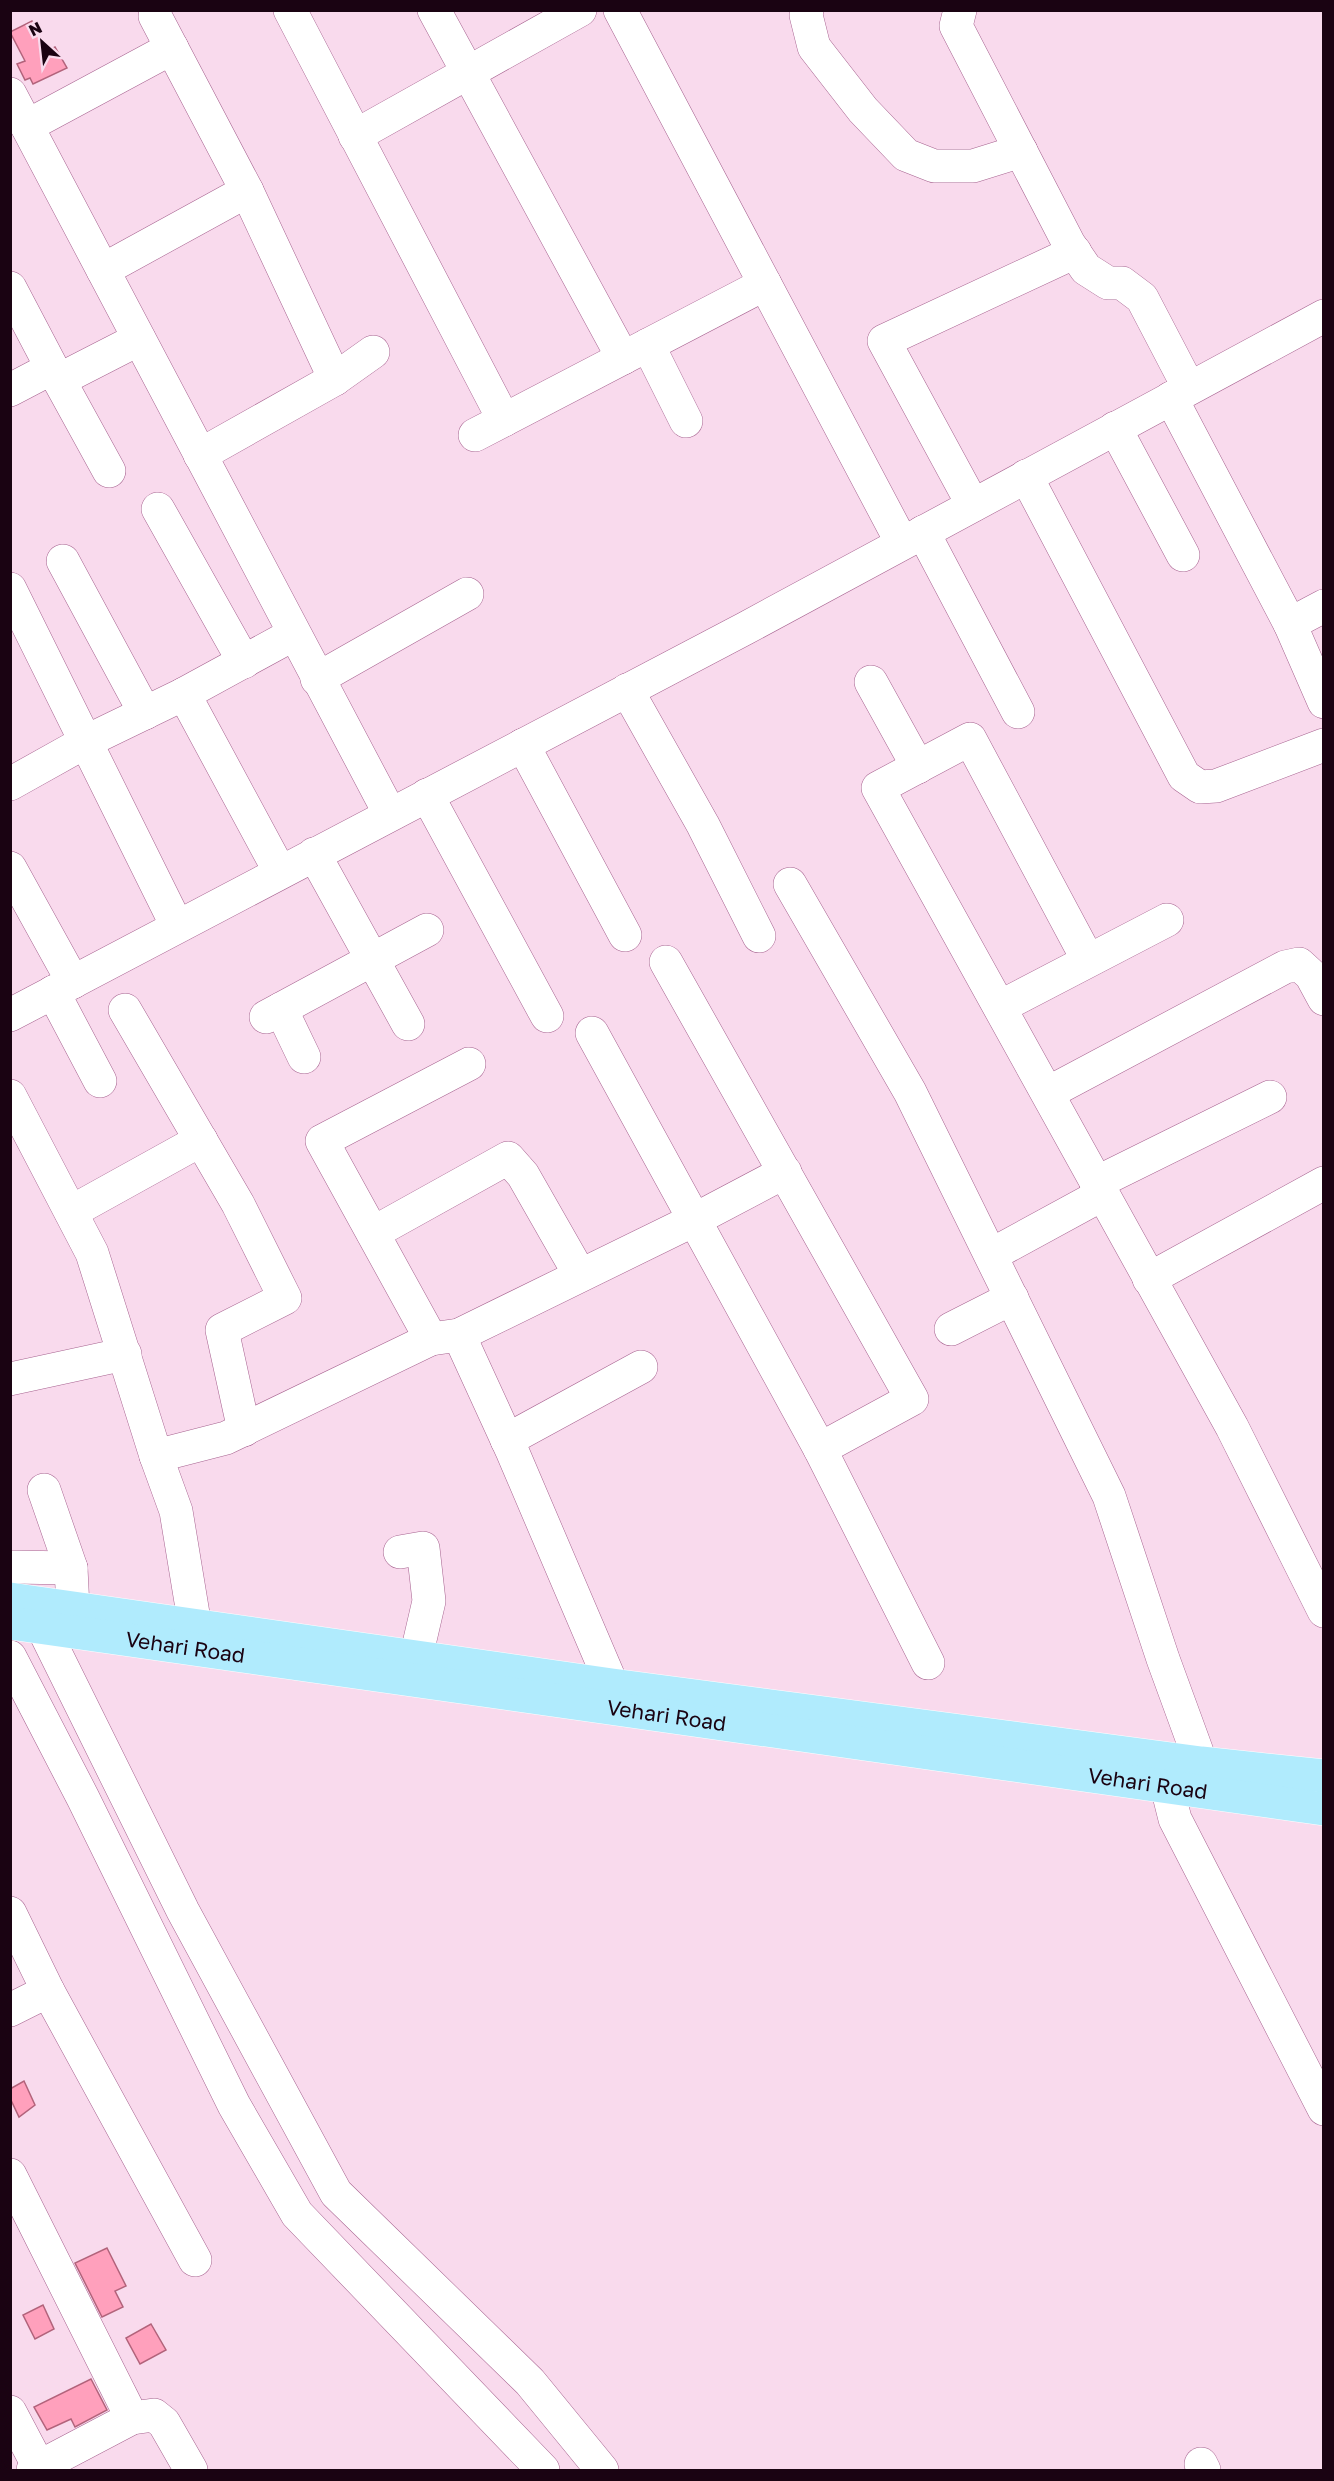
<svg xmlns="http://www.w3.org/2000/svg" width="1334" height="2481" font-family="'Golos Text',sans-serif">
<rect width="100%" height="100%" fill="#f9daed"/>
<g fill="#ffa0bc" stroke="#b2637b" stroke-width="1.5">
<path d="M32 21 47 51 55 47 67 68 33 84 30 78 25 80 17 64 25 61 10 32Z"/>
<path d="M24 2081 35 2105 19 2117 10 2098V2089Z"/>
<path d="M107 2248 126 2286 115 2291 123 2307 102 2317 75 2263Z"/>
<path d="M43 2305 54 2329 35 2339 23 2315Z"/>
<path d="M151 2324 166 2350 140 2364 126 2338Z"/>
<path d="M91 2379 107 2410 75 2427 71 2419 47 2430 34 2407Z"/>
</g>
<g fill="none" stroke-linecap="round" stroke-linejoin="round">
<g stroke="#a76390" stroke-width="34">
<g id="minor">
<path d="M290 10 504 420"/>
<path d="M434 10 623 358"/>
<path d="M620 10 902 543"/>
<path d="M807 10 806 15 814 47 863 110 906 155 934 166H973L1021 151"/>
<path d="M960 10 956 26 1069 244 1086 269 1108 283H1122L1142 298 1189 388"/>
<path d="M155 16 247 191 335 379"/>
<path d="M10 94 390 814"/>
<path d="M27 126 172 48"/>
<path d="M355 136 580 10"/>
<path d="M103 270 247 191"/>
<path d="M10 288 52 368"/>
<path d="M648 345 686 421"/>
<path d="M59 380 109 471"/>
<path d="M10 390 52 368 59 380 139 339"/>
<path d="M1171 398 1290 624 1324 702"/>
<path d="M1115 428 1183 555"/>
<path d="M475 435 765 284"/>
<path d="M200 455 335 379 373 352"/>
<path d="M1026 476 1184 776 1200 787 1216 786 1324 745"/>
<path d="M973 505 884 341 1075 252"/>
<path d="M158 509 244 662"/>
<path d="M923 532 1018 712"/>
<path d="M63 561 145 713"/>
<path d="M10 589 177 926"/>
<path d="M1290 624 1324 606"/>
<path d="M317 679 467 594"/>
<path d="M871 682 918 767"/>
<path d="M627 690 703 825 759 936"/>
<path d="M523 745 625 935"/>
<path d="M10 784 87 741 184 694"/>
<path d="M427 795 547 1016"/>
<path d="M314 854 408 1024"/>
<path d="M10 868 73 982"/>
<path d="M280 872 184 694 294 634"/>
<path d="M790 884 910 1092 1109 1496 1163 1659 1201 1763"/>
<path d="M1088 960 970 739 878 788 1232 1427 1324 1611"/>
<path d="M666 962 912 1399 820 1449"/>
<path d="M53 992 100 1081"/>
<path d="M1000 1007 1167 920"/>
<path d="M281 1009 304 1057"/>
<path d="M125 1010 238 1204 285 1298 222 1330 244 1430"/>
<path d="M10 1015 746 628 1324 316"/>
<path d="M266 1017 427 930"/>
<path d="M592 1033 820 1449 928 1663"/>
<path d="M1048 1093 1285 967 1299 964 1311 975 1324 999"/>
<path d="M10 1096 92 1253 156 1456 176 1511 195 1626"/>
<path d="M1096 1183 1270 1097"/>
<path d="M71 1212 201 1140"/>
<path d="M373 1233 508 1158 523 1175 580 1275"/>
<path d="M991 1255 1103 1194"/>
<path d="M1149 1279 1324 1183"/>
<path d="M951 1329 1012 1298"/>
<path d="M459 1335 513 1453 612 1685"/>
<path d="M431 1339 322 1141 469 1064"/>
<path d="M10 1379 125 1354"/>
<path d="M507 1440 641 1367"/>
<path d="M156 1456 226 1438 431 1339 459 1335 694 1220 785 1172"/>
<path d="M44 1490 71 1568 73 1608"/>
<path d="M400 1552 423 1548 429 1601 416 1657"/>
<path d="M12 1567 71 1568"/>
<path d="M26 1610 43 1628 183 1911 336 2193 530 2382 602 2470"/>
<path d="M10 1657 83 1798 234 2105 297 2214 543 2470"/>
<path d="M1167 1787 1175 1819 1324 2109"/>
<path d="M10 1913 48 1991 195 2260"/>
<path d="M10 2010 48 1991"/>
<path d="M10 2175 132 2418"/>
<path d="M10 2412 39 2467"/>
<path d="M1201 2464 1204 2470"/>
<path d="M33 2470 132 2418 154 2415 164 2423 191 2470"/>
</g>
</g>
<g stroke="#fff" stroke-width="34">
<g id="major">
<path d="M10 1599 612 1685 1201 1763 1324 1776"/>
<path id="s1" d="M10 1623 1324 1809"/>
</g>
</g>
<use href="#minor" stroke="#fff" stroke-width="33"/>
<use href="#major" stroke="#b0ebfd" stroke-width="33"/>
</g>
<g text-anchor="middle" stroke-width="6" stroke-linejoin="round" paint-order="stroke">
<g font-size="21" fill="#1a0312" stroke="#f9daed">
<text dy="7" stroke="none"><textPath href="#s1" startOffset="177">Vehari Road</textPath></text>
<text dy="7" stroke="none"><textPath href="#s1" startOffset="663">Vehari Road</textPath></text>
<text dy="7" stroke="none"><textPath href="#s1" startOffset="1149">Vehari Road</textPath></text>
</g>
</g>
<rect width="1334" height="2481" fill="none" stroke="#1a0312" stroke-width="24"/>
<g transform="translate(42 42) rotate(333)" stroke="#f9daed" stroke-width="4.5" paint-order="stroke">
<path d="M0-4.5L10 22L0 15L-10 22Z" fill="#1a0312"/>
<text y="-9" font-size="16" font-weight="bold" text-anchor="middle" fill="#1a0312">N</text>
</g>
</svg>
